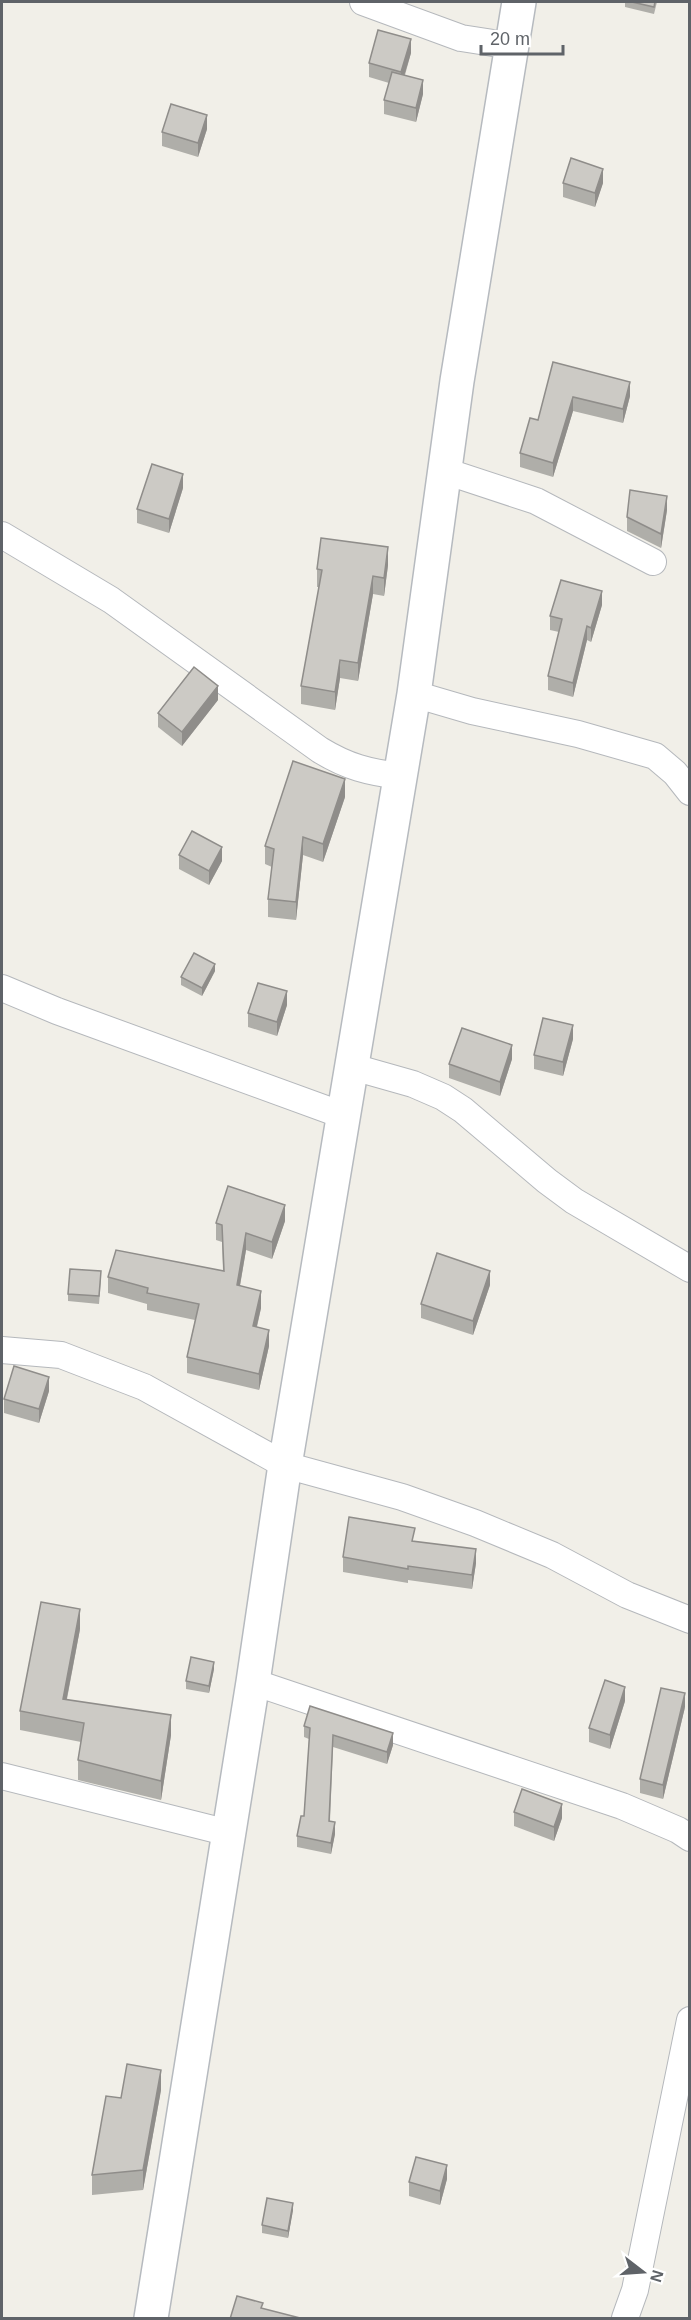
<svg xmlns="http://www.w3.org/2000/svg" width="691" height="2320" font-family="Helvetica,sans-serif">
<rect width="100%" height="100%" fill="#f1efe8"/>
<g fill="none" stroke-linecap="round" stroke-linejoin="round">
<g stroke="#b5b8bc" stroke-width="28">
<g id="street">
<path d="M363 2 461 38 512 46"/>
<path d="M445 471 536 501 653 562"/>
<path d="M2 535 111 600 320 750C348 767 368 772 400 776"/>
<path d="M414 694 472 711 578 734 655 756 675 773 690 792"/>
<path d="M2 988 57 1011 345 1116"/>
<path d="M353 1067 413 1084 443 1097 463 1110 547 1181 574 1201 690 1269"/>
<path d="M2 1350 61 1355 144 1387 285 1465 402 1497 475 1523 552 1555 627 1595 690 1620"/>
<path d="M253 1682 622 1806 678 1830 690 1838"/>
<path d="M2 1776 229 1833"/>
<path d="M625 2318 635 2290 690 2020"/>
</g>
</g>
<g stroke="#b6babf" stroke-width="36">
<path id="secondary" d="M151 2318 253 1682 285 1465 414 694 457 381 519 2"/>
</g>
<use href="#street" stroke="#fff" stroke-width="26"/>
<use href="#secondary" stroke="#fff" stroke-width="33"/>
</g>
<g fill="#afaea9">
<path d="M625 2H657L654 14 625 7Z"/>
<path d="M411 53 405 75 423 94 416 122 384 114V100L389 83 369 77V63Z"/>
<path d="M207 129 198 157 162 146V132Z"/>
<path d="M563 183H603L595 207 563 197Z"/>
<path d="M553 362 630 396 623 423 573 411 553 477 520 467V453L538 420Z"/>
<path d="M183 488 169 533 137 523V509Z"/>
<path d="M667 510 661 548 627 531V517Z"/>
<path d="M388 565 384 596 373 594 358 681 340 678 335 710 301 704V686L319 587H317V569Z"/>
<path d="M602 605 591 642 587 640 573 697 548 690V676L559 632 550 630V616Z"/>
<path d="M218 700 182 746 158 727V713Z"/>
<path d="M345 797 323 862 303 855 296 920 268 917V899L272 867 265 864V846Z"/>
<path d="M179 855 222 861 209 885 179 869Z"/>
<path d="M215 971 202 996 181 985V977Z"/>
<path d="M287 1005 277 1036 248 1027V1013Z"/>
<path d="M573 1039 563 1076 534 1069V1055Z"/>
<path d="M512 1059 500 1096 449 1078V1064Z"/>
<path d="M285 1221 272 1259 246 1250 240 1286 261 1308 257 1327 269 1346 259 1390 187 1373V1357L195 1320 147 1310V1304L108 1293V1277L223 1271 222 1242 216 1240V1223Z"/>
<path d="M101 1279 99 1304 68 1301V1294Z"/>
<path d="M490 1285 473 1335 421 1318V1304Z"/>
<path d="M49 1391 39 1423 4 1413V1399Z"/>
<path d="M415 1542 476 1563 472 1589 408 1580V1583L343 1572V1557Z"/>
<path d="M80 1629 67 1699 171 1735 161 1800 78 1780V1760L81 1742 20 1730V1711Z"/>
<path d="M214 1669 209 1693 186 1689V1681Z"/>
<path d="M625 1701 610 1749 589 1742V1728Z"/>
<path d="M685 1707 663 1799 640 1793V1779Z"/>
<path d="M304 1726 393 1745 387 1764 333 1747 330 1821 335 1834 331 1854 297 1847V1836L304 1816 309 1739 304 1737Z"/>
<path d="M514 1812 562 1818 554 1841 514 1826Z"/>
<path d="M161 2090 143 2190 92 2195V2175L121 2098Z"/>
<path d="M447 2179 440 2205 409 2196V2182Z"/>
<path d="M293 2210 288 2238 262 2233V2225Z"/>
</g>
<g fill="#8f8d8a">
<path d="M411 39V53L401 86V72Z"/>
<path d="M423 80V94L416 122V108Z"/>
<path d="M207 115V129L198 157V143Z"/>
<path d="M603 169V183L595 207V193Z"/>
<path d="M630 382V396L623 423V409Z"/>
<path d="M573 397V411L553 477V463Z"/>
<path d="M183 474V488L169 533V519Z"/>
<path d="M667 496V510L661 548V534Z"/>
<path d="M388 547V565L384 596V578Z"/>
<path d="M373 576V594L358 681V663Z"/>
<path d="M602 591V605L591 642V628Z"/>
<path d="M587 626V640L573 697V683Z"/>
<path d="M340 660V678L335 710V692Z"/>
<path d="M218 686V700L182 746V732Z"/>
<path d="M345 779V797L323 862V844Z"/>
<path d="M303 837V855L296 920V902Z"/>
<path d="M222 847V861L209 885V871Z"/>
<path d="M215 964V971L202 996V988Z"/>
<path d="M287 991V1005L277 1036V1022Z"/>
<path d="M573 1025V1039L563 1076V1062Z"/>
<path d="M512 1045V1059L500 1096V1082Z"/>
<path d="M285 1205V1221L272 1259V1242Z"/>
<path d="M246 1233V1250L237 1302V1285Z"/>
<path d="M490 1271V1285L473 1335V1321Z"/>
<path d="M261 1291V1308L253 1342V1326Z"/>
<path d="M269 1330V1346L259 1390V1374Z"/>
<path d="M49 1377V1391L39 1423V1409Z"/>
<path d="M476 1549V1563L472 1589V1575Z"/>
<path d="M80 1609V1629L63 1718V1699Z"/>
<path d="M214 1662V1669L209 1693V1686Z"/>
<path d="M625 1687V1701L610 1749V1735Z"/>
<path d="M685 1693V1707L663 1799V1785Z"/>
<path d="M171 1715V1735L161 1800V1781Z"/>
<path d="M393 1733V1745L387 1764V1752Z"/>
<path d="M562 1804V1818L554 1841V1827Z"/>
<path d="M335 1822V1834L331 1854V1843Z"/>
<path d="M161 2070V2090L143 2190V2170Z"/>
<path d="M447 2165V2179L440 2205V2191Z"/>
<path d="M293 2203V2210L288 2238V2231Z"/>
</g>
<g fill="#cccac5" stroke="#8f8d8a" stroke-width="1.5">
<path d="M632 2H655L654 7Z"/>
<path d="M378 30 411 39 401 72 369 63Z"/>
<path d="M392 72 423 80 416 108 384 100Z"/>
<path d="M171 104 207 115 198 143 162 132Z"/>
<path d="M571 158 603 169 595 193 563 183Z"/>
<path d="M553 362 630 382 623 409 573 397 553 463 520 453 530 418 538 420Z"/>
<path d="M152 464 183 474 169 519 137 509Z"/>
<path d="M630 490 667 496 661 534 627 517Z"/>
<path d="M321 538 388 547 384 578 373 576 358 663 340 660 335 692 301 686 322 570 317 569Z"/>
<path d="M561 580 602 591 591 628 587 626 573 683 548 676 562 619 550 616Z"/>
<path d="M194 667 218 686 182 732 158 713Z"/>
<path d="M293 761 345 779 323 844 303 837 296 902 268 899 274 849 265 846Z"/>
<path d="M192 831 222 847 209 871 179 855Z"/>
<path d="M194 953 215 964 202 988 181 977Z"/>
<path d="M258 983 287 991 277 1022 248 1013Z"/>
<path d="M543 1018 573 1025 563 1062 534 1055Z"/>
<path d="M462 1028 512 1045 500 1082 449 1064Z"/>
<path d="M228 1186 285 1205 272 1242 246 1233 237 1285 261 1291 253 1326 269 1330 259 1374 187 1357 199 1304 147 1293 148 1288 108 1277 116 1250 224 1271 222 1225 216 1223Z"/>
<path d="M437 1253 490 1271 473 1321 421 1304Z"/>
<path d="M70 1269 101 1271 99 1296 68 1294Z"/>
<path d="M14 1366 49 1377 39 1409 4 1399Z"/>
<path d="M349 1517 415 1528 412 1541 476 1549 472 1575 408 1566V1569L343 1557Z"/>
<path d="M41 1602 80 1609 63 1699 171 1715 161 1781 78 1760 84 1723 20 1711Z"/>
<path d="M191 1657 214 1662 209 1686 186 1681Z"/>
<path d="M605 1680 625 1687 610 1735 589 1728Z"/>
<path d="M661 1688 685 1693 663 1785 640 1779Z"/>
<path d="M310 1706 393 1733 387 1752 333 1735 329 1821 335 1822 331 1843 297 1836 301 1816H304L310 1728 304 1726Z"/>
<path d="M522 1789 562 1804 554 1827 514 1812Z"/>
<path d="M127 2064 161 2070 143 2170 92 2175 106 2096 121 2098Z"/>
<path d="M416 2157 447 2165 440 2191 409 2182Z"/>
<path d="M267 2198 293 2203 288 2231 262 2225Z"/>
<path d="M237 2296 263 2303 261 2308 304 2319H230Z"/>
</g>
<rect width="691" height="2320" fill="none" stroke="#5f6368" stroke-width="6"/>
<g transform="translate(643 2272) rotate(107)" stroke="#ffffff" stroke-width="4.5" paint-order="stroke">
<path d="M0-4.5L10 22L0 15L-10 22Z" fill="#5f6368"/>
<text y="-9" font-size="16" font-weight="bold" text-anchor="middle" fill="#5f6368">N</text>
</g>
<path d="M481 45v9h82v-9" fill="none" stroke="#5f6368" stroke-width="3"/>
<text x="490" y="45" font-size="18" fill="#5f6368" stroke="#ffffff" stroke-width="4.5" paint-order="stroke">20 m</text>
</svg>
